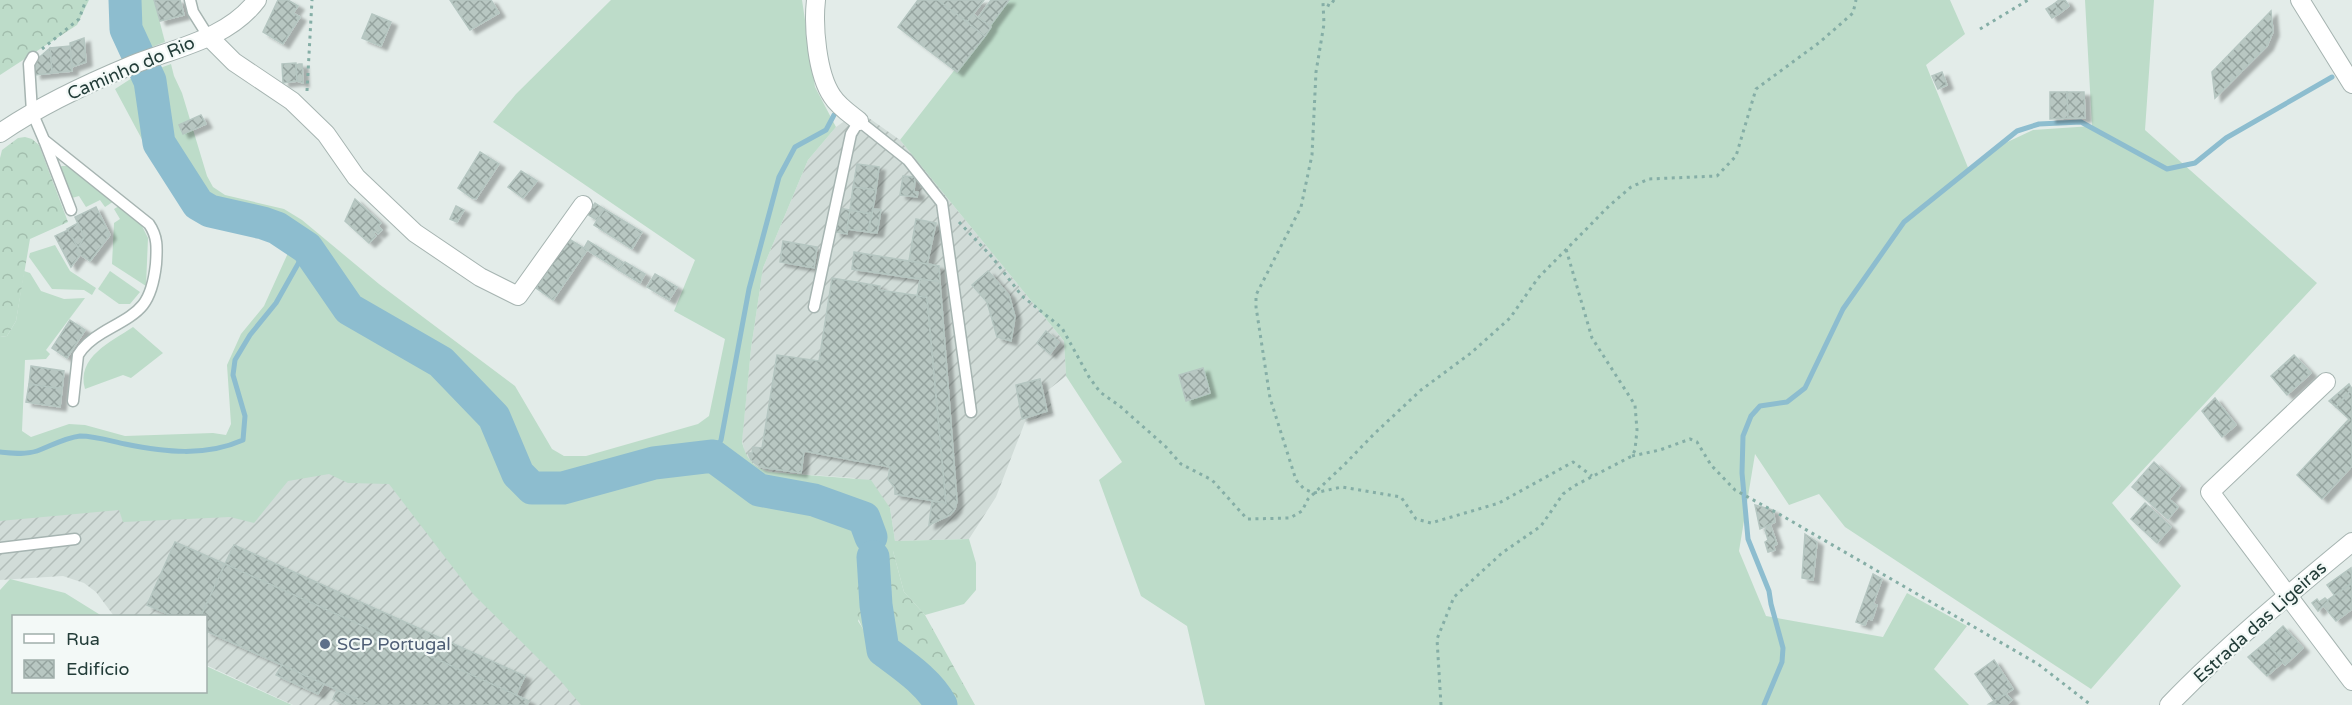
<svg xmlns="http://www.w3.org/2000/svg" width="2352" height="705" font-family="'Varela Round',sans-serif">
<defs>
<pattern id="industrial-furrows" width="10" height="10" patternUnits="userSpaceOnUse" patternTransform="scale(1.5)"><rect width="10" height="10" fill="#d1dcd8"/><path d="M-1 1l2-2M0 10L10 0M9 11l2-2" fill="none" stroke="#b3beba"/></pattern>
<pattern id="forest-crowns" width="20" height="18" patternUnits="userSpaceOnUse" patternTransform="scale(1.5)"><rect width="20" height="18" fill="#bddcc9"/><path d="M2 6a3 3 0 1 1 6 0M12 15a3 3 0 1 1 6 0" fill="none" stroke="#a2bead"/></pattern>
<pattern id="building-cross-hatch" width="8" height="8" patternUnits="userSpaceOnUse" patternTransform="scale(1.5)"><rect width="8" height="8" fill="#b8c7c2"/><path d="M0 0l8 8M0 8l8-8" fill="none" stroke="#95a39f"/></pattern>
<filter id="shadow"><feDropShadow dx="6" dy="4" stdDeviation="1.5" flood-color="#0004"/></filter>
</defs>
<rect width="100%" height="100%" fill="#e3ece9"/>
<g fill="url(#industrial-furrows)">
<path d="M859 111 900 140 1064 341 1066 376 1048 390 1053 413 1025 422 996 497 969 539 895 541 890 508 854 478 769 472 757 469 745 456 742 439 751 349 763 268 808 160 836 127Z"/>
<path d="M327 418 609 705H293L206 665V616H114L96 592 84 583 63 576 0 580V491Z"/>
</g>
<g fill="#bddcc9">
<path d="M118 0H154L165 42 130 55Z"/>
<path d="M611 0H802L815 87 836 127 808 160 763 268 751 349 742 442C746 459 753 467 769 472L871 480 890 508 895 541 969 539 976 563V590L964 604 925 615 904 592 893 551 858 621 865 632 934 705H581L559 679 474 595 389 484 348 483 329 474 288 481 254 523 230 517 123 522 119 510 0 521V337L7 336 16 321 24 271 30 273 41 291 64 299 85 298 46 350 50 354 46 359 25 360 22 431 31 437 69 424 85 425 125 436 213 433 226 435 231 424 227 365 241 334 264 306 288 253 261 235 203 221 160 173 115 89 132 78 171 64 174 76 182 93 207 176 213 187 225 195 284 209 302 220 379 284 515 386 552 449 564 456H586L698 424 709 416 725 339 674 311 695 260 493 122 516 94Z"/>
<path d="M1009 0H1950L1965 34 1926 65 1969 170 2001 145 2033 130 2092 126 2085 0H2154L2145 130 2317 283 2112 503 2181 586 2091 689 1845 527 1819 494 1789 505 1755 454 1739 551 1766 616 1883 637 1907 593 1967 626 1934 669 1969 705H1205L1187 626 1141 596 1099 480 1122 462 1066 376 1064 341 900 140Z"/>
<path d="M62 166H67L114 201 105 207 100 200 86 207 79 196 72 198 60 167Z"/>
<path d="M119 206 138 218 148 238 146 286 112 264 114 223 120 219 114 209Z"/>
<path d="M55 245 70 271 96 288 92 295 84 290 52 289 29 257 30 253Z"/>
<path d="M110 271 140 292 130 304H119L98 289Z"/>
<path d="M133 327 163 353 131 378 123 375 85 389C76 357 111 342 133 327Z"/>
<path d="M10 579 65 593 102 616H14V692H206V666L292 705H0V590Z"/>
</g>
<g fill="url(#forest-crowns)">
<path d="M0 0H89L77 25 0 75Z"/>
<path d="M25 137 32 139 39 145 68 222 30 239 16 321 7 336 0 337V158L2 150 18 138Z"/>
<path d="M895 541 893 551 904 592 925 615 975 705H934L865 632C846 601 859 575 866 542Z"/>
</g>
<g fill="none" stroke-linecap="round" stroke-linejoin="round">
<g stroke="#8dbdcf" stroke-width="5">
<path d="M0 452C12 453 25 455 37 451 51 446 64 438 80 436 95 436 111 441 125 444 165 452 205 457 243 440L245 416 233 375 235 360 250 335 276 303 307 248"/>
<path d="M713 456 721 440 749 289 779 177 795 147 826 130 834 115"/>
<path d="M1764 705 1782 662 1783 648 1771 604 1769 591 1748 539 1742 473 1743 436 1751 416 1760 406 1787 402 1805 388 1843 309 1904 222 2017 131 2039 124 2081 122 2167 169 2195 163 2226 138 2332 77"/>
</g>
<g stroke="#8dbdcf" stroke-width="33">
<path d="M125 0 126 29 150 81 159 143 198 204 210 211 263 223 277 228 307 248 349 309 441 362 494 417 518 474 532 488H563L654 463 713 456 759 490 814 500 864 518 871 537"/>
<path d="M873 557 876 605 883 650C903 665 929 682 941 705"/>
</g>
</g>
<g fill="url(#building-cross-hatch)" stroke="#b5c6c1" stroke-width="1.5" filter="url(#shadow)">
<path d="M154 0H180L184 15 160 21Z"/>
<path d="M278 0H288L298 6 293 13 300 17 283 44 263 32Z"/>
<path d="M450 0H491L499 13 470 30Z"/>
<path d="M918 0H938L985 36 957 72 898 27Z"/>
<path d="M938 0H984L967 22Z"/>
<path d="M991 0H1009L990 26 978 18Z"/>
<path d="M2059 0H2065L2069 6 2060 13 2054 4Z"/>
<path d="M2054 4 2060 13 2052 18 2046 9Z"/>
<path d="M2271 11 2273 32 2267 46 2215 98 2212 72Z"/>
<path d="M372 14 391 22 381 46 362 38Z"/>
<path d="M973 14 991 27 985 36 967 22Z"/>
<path d="M84 38 86 62 72 67 70 43Z"/>
<path d="M70 46 72 71 52 73 50 48Z"/>
<path d="M50 48 52 73 35 75 34 62Z"/>
<path d="M296 63 297 81 283 83 282 64Z"/>
<path d="M299 64H302L303 83 297 81 296 65Z"/>
<path d="M1942 72 1947 85 1938 89 1932 76Z"/>
<path d="M2050 92H2067L2068 118 2050 119Z"/>
<path d="M2067 92H2084L2085 118H2068Z"/>
<path d="M201 115 206 124 183 134 179 125Z"/>
<path d="M480 152 499 164 476 199 472 198 458 188Z"/>
<path d="M857 164 879 167 876 190 853 187Z"/>
<path d="M521 171 537 181 523 198 508 187Z"/>
<path d="M903 176 915 177 914 192H918L917 197 900 195Z"/>
<path d="M853 187 876 190 872 214 850 210Z"/>
<path d="M355 199 381 223 378 226 382 230 378 234 375 231 373 233 376 236 369 243 345 221Z"/>
<path d="M595 203 604 209 597 220 587 214Z"/>
<path d="M456 206 464 210 457 222 450 219Z"/>
<path d="M96 207 110 235 90 261 76 252 84 237 75 217Z"/>
<path d="M839 208 850 210 847 234 835 232Z"/>
<path d="M604 209 642 232 632 249 594 225Z"/>
<path d="M873 209 881 210 877 233 868 232Z"/>
<path d="M850 210 871 214 868 232 847 229Z"/>
<path d="M916 219 936 223 927 265 909 261Z"/>
<path d="M78 223 84 237 78 248 67 229Z"/>
<path d="M68 230 78 248 76 252 80 255 71 267 55 236Z"/>
<path d="M569 239 587 250 553 300 536 288Z"/>
<path d="M588 241 624 263 619 270 584 248Z"/>
<path d="M783 241 817 247 814 268 780 262Z"/>
<path d="M854 252 939 266 940 282 852 269Z"/>
<path d="M625 262 645 274 640 283 619 270Z"/>
<path d="M988 271 1009 295 1015 317 1011 341 997 337 987 302 972 285Z"/>
<path d="M655 274 677 287 669 300 647 287Z"/>
<path d="M832 278 880 286 879 290 927 297 946 503 895 494V488L888 479 890 467 804 451 801 473 760 467 751 460 748 453H752L753 447 762 448 777 355 819 361Z"/>
<path d="M920 279 940 282 957 501 955 509 950 515 929 525 932 501 946 503 927 297 917 296Z"/>
<path d="M70 320 85 330 67 358 52 348Z"/>
<path d="M1046 331 1059 342 1050 354 1037 343Z"/>
<path d="M2294 355 2311 373 2287 395 2271 376Z"/>
<path d="M31 366 64 371 62 389 29 384Z"/>
<path d="M1203 368 1210 393 1186 401 1179 375Z"/>
<path d="M1040 379 1047 411 1022 419 1016 385Z"/>
<path d="M29 384 62 389 60 407 26 402Z"/>
<path d="M2349 384 2352 389 2336 407 2329 401Z"/>
<path d="M2352 389V466L2322 499 2297 475 2349 419 2336 407Z"/>
<path d="M2215 398 2236 425 2222 437 2202 411Z"/>
<path d="M2154 462 2180 486 2169 499 2178 507 2168 519 2132 487Z"/>
<path d="M2145 503 2171 527 2157 543 2131 519Z"/>
<path d="M1755 505 1773 510 1775 522 1760 529Z"/>
<path d="M1770 524 1777 544 1773 546 1775 550 1768 552 1765 542 1768 540 1765 530Z"/>
<path d="M1805 534 1817 542 1813 580 1802 578Z"/>
<path d="M175 542 225 564 201 616H173L147 605Z"/>
<path d="M234 545 525 676 516 695 225 564Z"/>
<path d="M225 564 516 695 529 701 527 705H371L206 631V616H201Z"/>
<path d="M2351 568 2352 583 2335 596 2327 585Z"/>
<path d="M1873 574 1882 579 1873 604 1877 605 1872 620 1868 618 1865 625 1856 622Z"/>
<path d="M2352 583V609L2336 621 2322 604Z"/>
<path d="M2325 598 2328 601 2318 611 2312 603 2317 599 2319 602Z"/>
<path d="M2283 626 2303 648 2285 665 2266 642Z"/>
<path d="M2266 642 2283 662 2267 676 2248 657Z"/>
<path d="M1994 660 2013 689 1994 701 1975 674Z"/>
<path d="M282 665 324 684 318 694 276 675Z"/>
<path d="M337 690 371 705H345L333 699Z"/>
<path d="M2006 694 2012 700 2006 705 1989 704Z"/>
</g>
<g fill="none" stroke-linecap="round" stroke-linejoin="round">
<g stroke="#a6b4b1" stroke-width="13">
<g id="service">
<path d="M190 0 193 12 208 36"/>
<path d="M33 57 29 64 32 112 44 140 149 224C158 237 157 248 156 264 151 309 138 312 102 333 92 339 84 345 78 355L73 401"/>
<path d="M44 140 71 210"/>
<path d="M814 307 851 134 859 121 908 160 942 203 971 412"/>
<path d="M0 548 75 539"/>
</g>
</g>
<g stroke="#a6b4b1" stroke-width="20">
<g id="minor">
<path d="M816 0C813 26 817 74 832 96 838 106 850 114 859 121"/>
<path d="M2300 0 2352 84"/>
<path d="M208 36 234 62 292 101 326 134 356 177 415 233 480 277 518 296 583 205"/>
<path d="M2326 382 2210 492 2352 681"/>
<path d="M2169 705C2226 646 2289 594 2352 542"/>
</g>
</g>
<g stroke="#a6b4b1" stroke-width="20">
<path id="tertiary" d="M0 133C41 105 86 84 132 65 175 48 228 39 257 0"/>
</g>
<g stroke="#85aea6" stroke-width="3" stroke-dasharray="3 4.5" stroke-linecap="butt">
<path d="M1334 0 1330 6 1323 3 1324 24 1316 72 1312 155 1301 207 1256 295V307L1270 398 1296 480 1304 489 1314 493 1342 487 1401 497 1416 519 1431 523 1499 503 1573 462 1592 476"/>
<path d="M1980 29 2028 0"/>
<path d="M42 49 79 19 86 0"/>
<path d="M307 91 312 0"/>
<path d="M959 222 992 257 1022 296 1062 328 1089 377 1100 392 1121 407 1166 447 1181 464 1212 480 1247 519 1290 518 1302 511 1308 499 1345 464 1374 434 1421 390 1471 353 1510 318 1538 278 1609 206 1631 187 1649 179 1717 176 1736 156 1756 89 1820 42 1853 13 1856 0"/>
<path d="M1632 456 1660 450 1690 439 1697 442 1711 465 1735 490 1779 514 2038 664 2091 705"/>
<path d="M1441 705 1437 639 1454 597 1502 553 1541 526 1563 494 1574 486 1632 456 1635 450 1637 430 1635 405 1592 338 1566 249"/>
</g>
<use href="#service" stroke="#fff" stroke-width="10"/>
<use href="#minor" stroke="#fff" stroke-width="18"/>
<use href="#tertiary" stroke="#fff" stroke-width="18"/>
</g>
<circle fill="#5c6f8a" stroke="#f3f9f7" stroke-width="2" cx="325" cy="644" r="6"/>
<g text-anchor="middle" stroke-width="4.5" stroke-linejoin="round" paint-order="stroke">
<g font-size="18" fill="#233d39" stroke="#f3f9f7">
<text transform="translate(131 68) rotate(-23)" y="6">Caminho do Rio</text>
<text transform="translate(2260 622) rotate(-42)" y="6">Estrada das Ligeiras</text>
</g>
<g font-size="18" fill="#4e5e75" stroke="#f3f9f7" text-anchor="start">
<text x="337" y="650">SCP Portugal</text>
</g>
</g>
<rect x="12" y="615" width="195" height="78" fill="#f3f9f7" stroke="#a0aeab" stroke-width="1.5"/>
<rect x="24" y="634" width="30" height="9" fill="#ffffff" stroke="#a0aeab" stroke-width="1.5"/>
<text x="66" y="645" font-size="18" fill="#233d39">Rua</text>
<rect x="24" y="660" width="30" height="18" fill="url(#building-cross-hatch)" stroke="#a0aeab" stroke-width="1.5"/>
<text x="66" y="675" font-size="18" fill="#233d39">Edifício</text>
</svg>
